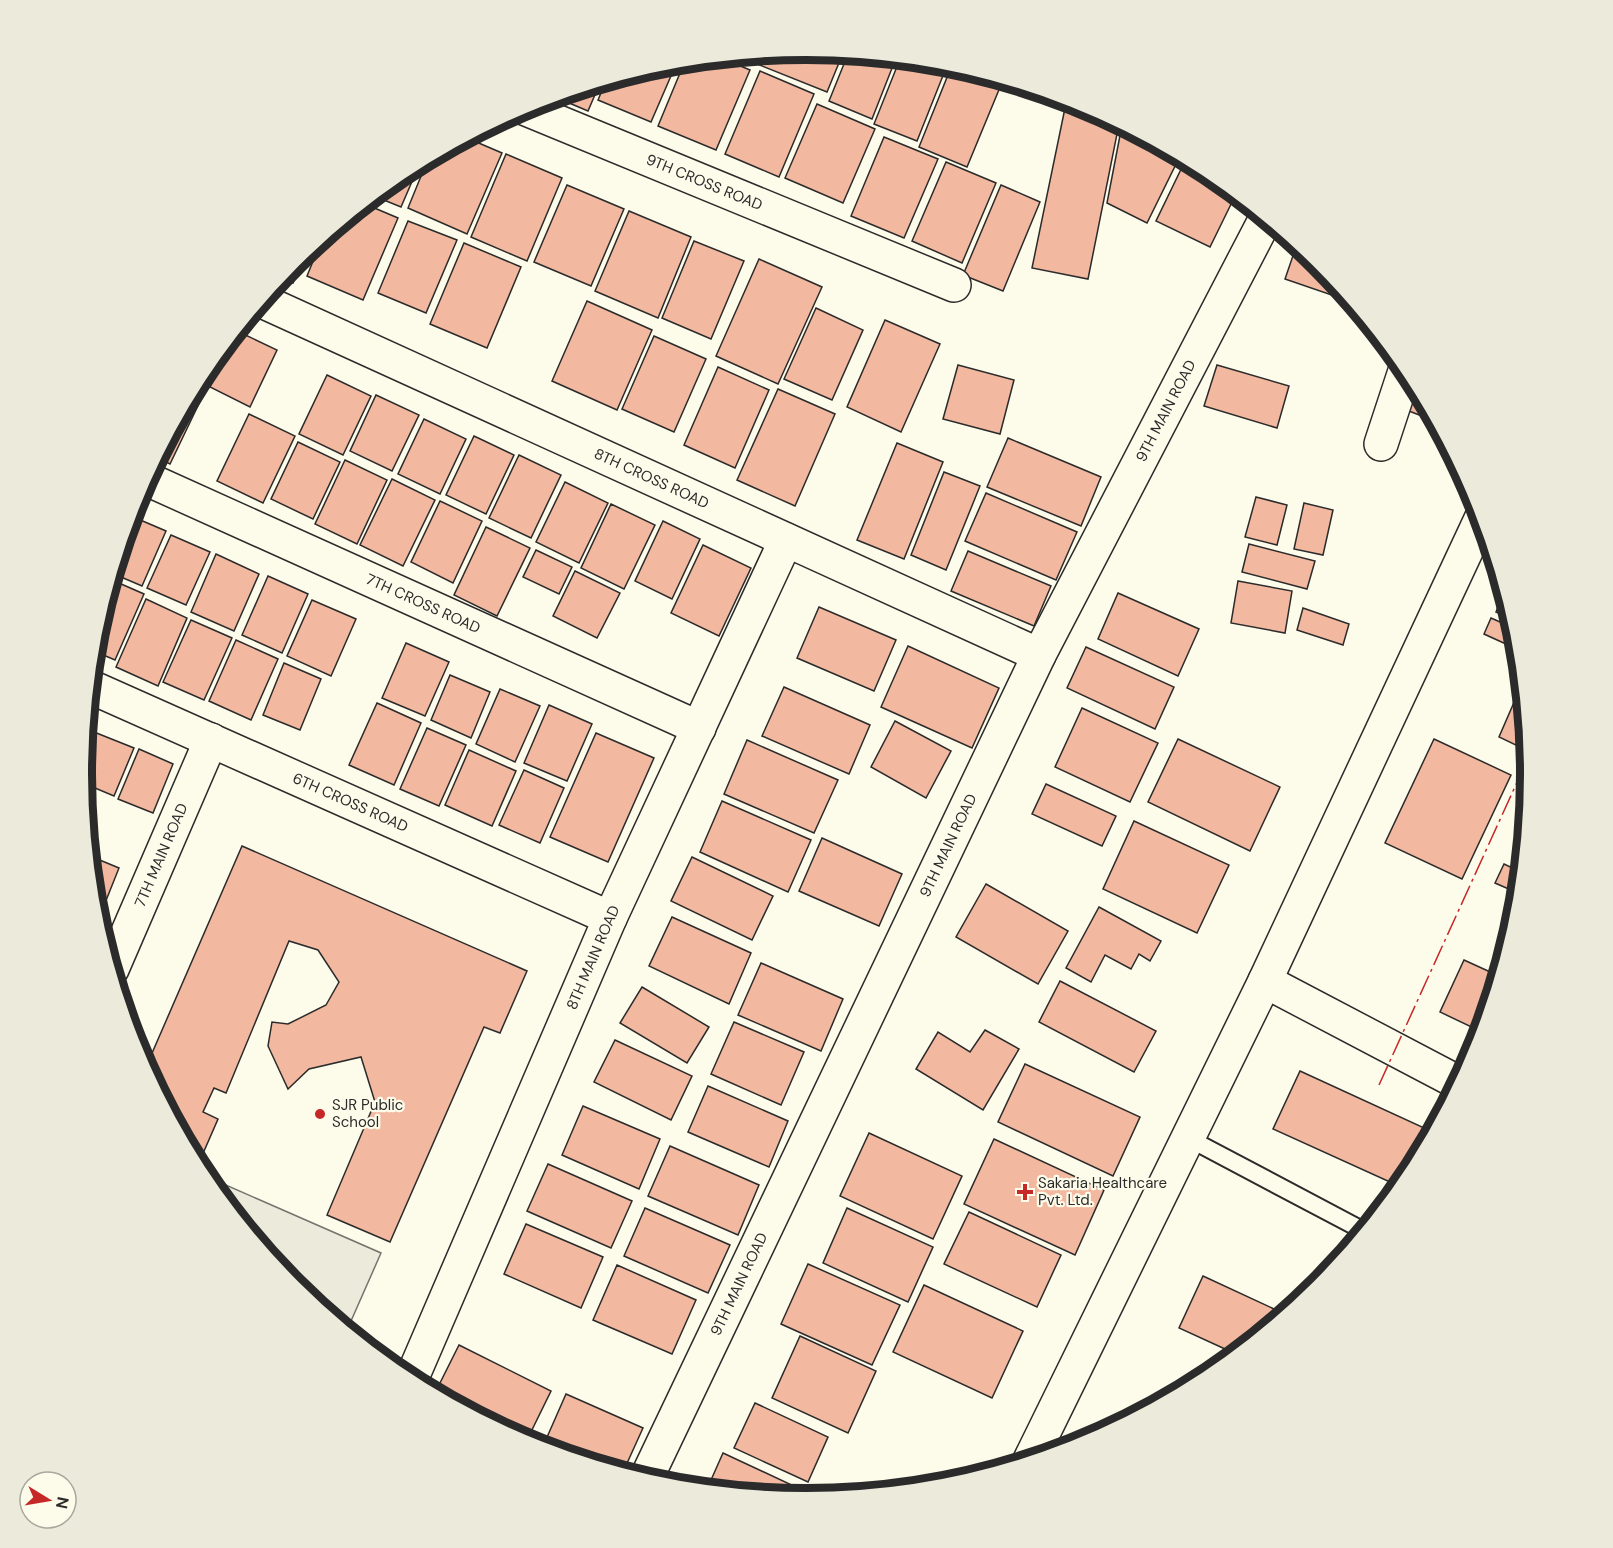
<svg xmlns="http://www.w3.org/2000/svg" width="1613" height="1548" font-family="'DM Sans',sans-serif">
<rect width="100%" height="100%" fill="#fdfbea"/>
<path fill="#ecebdb" stroke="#74746e" stroke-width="1.5" d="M203 1175 381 1253 347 1330 294 1286Z"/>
<g fill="#f2b8a0" stroke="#2b2b2b" stroke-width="1.5">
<path d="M807 50 843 53 827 92 752 62 755 55Z"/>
<path d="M848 54 896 58 872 119 829 101Z"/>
<path d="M721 58 750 70 716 150 658 126 685 61Z"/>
<path d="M900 59 948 63 917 141 874 124Z"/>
<path d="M677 62 651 122 598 100 606 81Z"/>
<path d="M952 65 1003 80 967 167 919 147Z"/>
<path d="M760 71 814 94 779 177 725 154Z"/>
<path d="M600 83 588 111 555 97Z"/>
<path d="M817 104 875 129 843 203 785 178Z"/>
<path d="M1065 108 1106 117 1119 124 1088 279 1032 268Z"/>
<path d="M1122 125 1180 156 1147 223 1107 203Z"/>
<path d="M884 137 938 159 904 238 851 216Z"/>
<path d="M467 138 502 153 467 234 408 208 428 159Z"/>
<path d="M506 154 562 178 527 261 471 237Z"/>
<path d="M1186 159 1209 172 1236 194 1210 247 1156 221Z"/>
<path d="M946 162 996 183 962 263 912 241Z"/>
<path d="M420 163 401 207 374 196 404 171Z"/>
<path d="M567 185 624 209 591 286 534 262Z"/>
<path d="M1001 185 1040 202 1003 291 963 275Z"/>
<path d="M365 204 398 218 363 300 307 276 322 239Z"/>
<path d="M629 211 691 237 658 318 595 291Z"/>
<path d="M408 221 457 240 426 313 378 293Z"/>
<path d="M694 241 744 261 711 339 662 318Z"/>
<path d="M464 243 521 267 487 348 430 324Z"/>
<path d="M1297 244 1319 262 1352 302 1285 279Z"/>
<path d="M307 252 293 283 281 278 294 261Z"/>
<path d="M759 259 822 287 778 384 716 356Z"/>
<path d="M587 301 652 330 617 410 552 381Z"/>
<path d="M816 308 863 330 832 400 784 379Z"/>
<path d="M885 320 940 344 901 432 847 407Z"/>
<path d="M237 331 277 350 250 407 210 387Z"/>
<path d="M654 336 706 359 674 432 622 409Z"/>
<path d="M958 365 1014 380 1000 434 943 419Z"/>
<path d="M1217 365 1289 386 1277 428 1204 406Z"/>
<path d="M718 367 769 390 735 468 684 445Z"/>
<path d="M327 375 371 396 343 455 299 434Z"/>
<path d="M1412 378 1444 438 1430 432 1435 421 1401 408Z"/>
<path d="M195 389 204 393 170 464 158 458Z"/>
<path d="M778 389 835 414 795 506 737 480Z"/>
<path d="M376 395 419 415 392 471 350 451Z"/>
<path d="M249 414 295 436 263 503 217 481Z"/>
<path d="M424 419 466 439 440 494 398 474Z"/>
<path d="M474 436 514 455 486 514 446 495Z"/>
<path d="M1008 438 1101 477 1081 526 987 487Z"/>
<path d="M298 442 340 462 313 519 271 499Z"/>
<path d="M897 443 943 462 904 559 857 540Z"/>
<path d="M519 455 561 475 531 538 489 518Z"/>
<path d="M345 460 387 480 357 544 315 524Z"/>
<path d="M944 472 980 486 946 570 911 555Z"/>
<path d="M392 479 435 500 403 566 360 545Z"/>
<path d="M565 482 608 503 579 563 536 542Z"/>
<path d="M986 493 1077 532 1056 580 965 541Z"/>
<path d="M1256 497 1287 505 1277 545 1245 537Z"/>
<path d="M440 501 482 521 453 583 411 562Z"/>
<path d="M1304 503 1333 510 1323 555 1294 549Z"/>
<path d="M611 504 655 525 624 589 581 568Z"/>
<path d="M131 516 166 531 142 586 114 574Z"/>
<path d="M663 521 700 539 672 599 635 581Z"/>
<path d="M486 527 530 548 497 616 454 595Z"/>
<path d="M171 535 210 552 186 605 147 588Z"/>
<path d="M1249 544 1315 561 1307 589 1242 572Z"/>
<path d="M703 545 751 568 719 636 671 613Z"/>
<path d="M536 550 572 567 559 594 523 577Z"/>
<path d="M968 551 1051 586 1034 626 951 591Z"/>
<path d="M216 554 259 574 234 631 191 612Z"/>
<path d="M575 571 620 593 597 638 553 616Z"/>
<path d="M268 576 308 594 282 653 242 635Z"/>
<path d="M112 580 144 594 115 660 94 651 96 632Z"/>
<path d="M1238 581 1292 591 1285 633 1231 623Z"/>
<path d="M1504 591 1513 619 1496 612Z"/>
<path d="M1118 593 1199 629 1178 676 1098 639Z"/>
<path d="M146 599 187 618 158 686 116 667Z"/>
<path d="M312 600 356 619 331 676 287 656Z"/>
<path d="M819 607 896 640 874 691 797 658Z"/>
<path d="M1303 608 1349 624 1343 645 1297 630Z"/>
<path d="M1491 618 1516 629 1519 650 1484 634Z"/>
<path d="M191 620 232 638 204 700 163 682Z"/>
<path d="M236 640 278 659 251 720 209 701Z"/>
<path d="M406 643 449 662 425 716 382 698Z"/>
<path d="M908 646 999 688 972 748 881 707Z"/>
<path d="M1086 647 1174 687 1155 729 1067 688Z"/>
<path d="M284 663 321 679 300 730 263 715Z"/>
<path d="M450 675 490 692 471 738 431 720Z"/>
<path d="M1522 684 1527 735 1522 748 1499 737Z"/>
<path d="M784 687 870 725 849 774 762 736Z"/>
<path d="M500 689 540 706 515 762 476 744Z"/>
<path d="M377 703 421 723 394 785 349 765Z"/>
<path d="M549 705 592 724 567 781 524 763Z"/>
<path d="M1082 708 1158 743 1130 802 1055 767Z"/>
<path d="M895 721 951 751 926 798 871 767Z"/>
<path d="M427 728 466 745 439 806 400 789Z"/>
<path d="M89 730 134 748 114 796 83 783 85 739Z"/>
<path d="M596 733 654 758 608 862 550 837Z"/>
<path d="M1178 739 1280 787 1250 851 1148 802Z"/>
<path d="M1434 739 1511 775 1462 879 1385 843Z"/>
<path d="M747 740 838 780 814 833 724 794Z"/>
<path d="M139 749 173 764 153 813 118 799Z"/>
<path d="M469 750 516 771 492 826 445 805Z"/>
<path d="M524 770 564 788 540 843 499 825Z"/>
<path d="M1046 784 1116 816 1102 846 1032 814Z"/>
<path d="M722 801 811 840 788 892 700 852Z"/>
<path d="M1134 821 1229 865 1197 933 1103 889Z"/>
<path d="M822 838 902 874 879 926 799 891Z"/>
<path d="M242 846 527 971 500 1033 484 1027 390 1242 327 1215 375 1102 361 1057 309 1069 288 1089 268 1046 272 1022 288 1024 326 1005 339 982 318 950 289 941 226 1093 214 1088 203 1112 218 1119 201 1158 192 1154 146 1067Z"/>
<path d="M90 856 119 868 101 913 95 911Z"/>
<path d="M692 857 773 896 752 940 671 901Z"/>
<path d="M1504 864 1519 871 1511 890 1495 883Z"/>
<path d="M986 884 1068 931 1038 984 956 937Z"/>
<path d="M1099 907 1161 941 1150 961 1139 954 1131 969 1105 955 1091 982 1066 968Z"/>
<path d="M672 917 751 953 729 1004 649 966Z"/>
<path d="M1464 960 1499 976 1482 1032 1440 1012Z"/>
<path d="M761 963 843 999 821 1051 738 1015Z"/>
<path d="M1060 981 1156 1031 1134 1072 1039 1022Z"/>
<path d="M642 987 709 1027 687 1063 620 1023Z"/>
<path d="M734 1022 804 1052 781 1105 711 1074Z"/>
<path d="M985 1030 1019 1049 983 1110 916 1069 938 1032 970 1052Z"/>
<path d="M615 1040 692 1076 671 1120 594 1082Z"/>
<path d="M1025 1064 1140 1117 1113 1176 998 1122Z"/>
<path d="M1300 1071 1433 1132 1401 1187 1273 1129Z"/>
<path d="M708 1086 788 1121 769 1167 688 1132Z"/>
<path d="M583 1106 660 1139 639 1189 562 1155Z"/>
<path d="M869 1133 962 1176 933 1239 840 1196Z"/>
<path d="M994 1139 1104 1190 1075 1255 964 1204Z"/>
<path d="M670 1146 759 1185 738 1235 648 1196Z"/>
<path d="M548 1164 632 1201 611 1248 527 1211Z"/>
<path d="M645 1208 730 1245 708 1293 624 1256Z"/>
<path d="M847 1208 933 1247 908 1302 823 1263Z"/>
<path d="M969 1212 1061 1255 1037 1307 944 1264Z"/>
<path d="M526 1224 603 1257 581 1308 504 1274Z"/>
<path d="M808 1264 900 1305 872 1365 781 1324Z"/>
<path d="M617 1265 696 1300 672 1354 593 1320Z"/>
<path d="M1203 1276 1285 1314 1236 1354 1179 1328Z"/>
<path d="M924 1285 1023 1331 992 1398 893 1352Z"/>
<path d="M800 1336 876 1371 848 1433 772 1398Z"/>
<path d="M459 1345 551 1391 526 1442 435 1393Z"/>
<path d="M566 1394 643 1428 623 1472 569 1455 544 1444Z"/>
<path d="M755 1403 828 1437 808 1482 734 1448Z"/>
<path d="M723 1453 811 1494 809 1498 707 1489Z"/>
</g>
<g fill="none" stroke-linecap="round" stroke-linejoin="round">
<g stroke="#2b2b2b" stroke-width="20">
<path id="lane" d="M1188 1138 1364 1231"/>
</g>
<g stroke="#2b2b2b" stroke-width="36">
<g id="street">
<path id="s1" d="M524 108 954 285"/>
<path id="s2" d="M262 301 1039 655"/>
<path d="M1381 444 1406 368"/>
<path id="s3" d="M147 479 699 728"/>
<path id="s4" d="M91 687 610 918"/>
<path id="s5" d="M112 969 211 740"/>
<path d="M1265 981 1482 517"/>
<path id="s6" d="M411 1380 610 918 786 540"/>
<path id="s7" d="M646 1479 1039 655 1266 218"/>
</g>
</g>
<g stroke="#2b2b2b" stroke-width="36">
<path id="secondary" d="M1030 1460 1265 981 1459 1083"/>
</g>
<use href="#lane" stroke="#fdfbea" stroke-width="16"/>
<use href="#street" stroke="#fdfbea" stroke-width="33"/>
<use href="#secondary" stroke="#fdfbea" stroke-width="33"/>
<path stroke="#c62828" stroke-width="1.5" stroke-dasharray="21 4.5 3 4.5" stroke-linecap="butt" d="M1379 1085 1529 756"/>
</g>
<g fill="#c62828" stroke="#fdfbea" stroke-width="2">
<circle cx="320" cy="1114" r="6"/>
<path d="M1022 1183h6v6h6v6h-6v6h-6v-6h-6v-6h6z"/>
</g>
<g text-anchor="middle" stroke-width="4.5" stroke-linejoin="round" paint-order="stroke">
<g font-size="15" fill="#2b2b2b" stroke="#fdfbea">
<text dy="5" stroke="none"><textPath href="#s1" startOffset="195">9TH CROSS ROAD</textPath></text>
<text dy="5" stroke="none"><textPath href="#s7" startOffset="1188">9TH MAIN ROAD</textPath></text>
<text dy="5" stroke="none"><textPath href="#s2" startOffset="428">8TH CROSS ROAD</textPath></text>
<text dy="5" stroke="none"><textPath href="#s3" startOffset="303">7TH CROSS ROAD</textPath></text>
<text dy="5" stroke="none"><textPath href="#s4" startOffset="284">6TH CROSS ROAD</textPath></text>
<text dy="5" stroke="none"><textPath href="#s7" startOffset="702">9TH MAIN ROAD</textPath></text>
<text dy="5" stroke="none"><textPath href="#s5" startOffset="124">7TH MAIN ROAD</textPath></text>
<text dy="5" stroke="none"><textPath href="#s6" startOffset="460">8TH MAIN ROAD</textPath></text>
<text dy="5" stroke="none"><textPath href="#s7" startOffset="216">9TH MAIN ROAD</textPath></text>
</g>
<g font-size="15" fill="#2b2b2b" stroke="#fdfbea" text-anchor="start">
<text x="332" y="1110">SJR Public<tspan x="332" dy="17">School</tspan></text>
<text x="1038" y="1188">Sakaria Healthcare<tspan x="1038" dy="17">Pvt. Ltd.</tspan></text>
</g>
</g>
<path d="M0 0H1613V1548H0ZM92 774a714 714 0 1 1 1428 0a714 714 0 1 1-1428 0Z" fill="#eceadb" fill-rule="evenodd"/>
<path fill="none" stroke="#2b2b2b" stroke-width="8" d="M92 774a714 714 0 1 1 1428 0a714 714 0 1 1-1428 0Z"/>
<g transform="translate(48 1500) rotate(101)"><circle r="28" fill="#fdfbea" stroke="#a9a89e" stroke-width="1.5"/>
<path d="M0-4.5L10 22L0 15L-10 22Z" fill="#c62828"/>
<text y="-9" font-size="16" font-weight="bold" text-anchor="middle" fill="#2b2b2b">N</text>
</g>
</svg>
